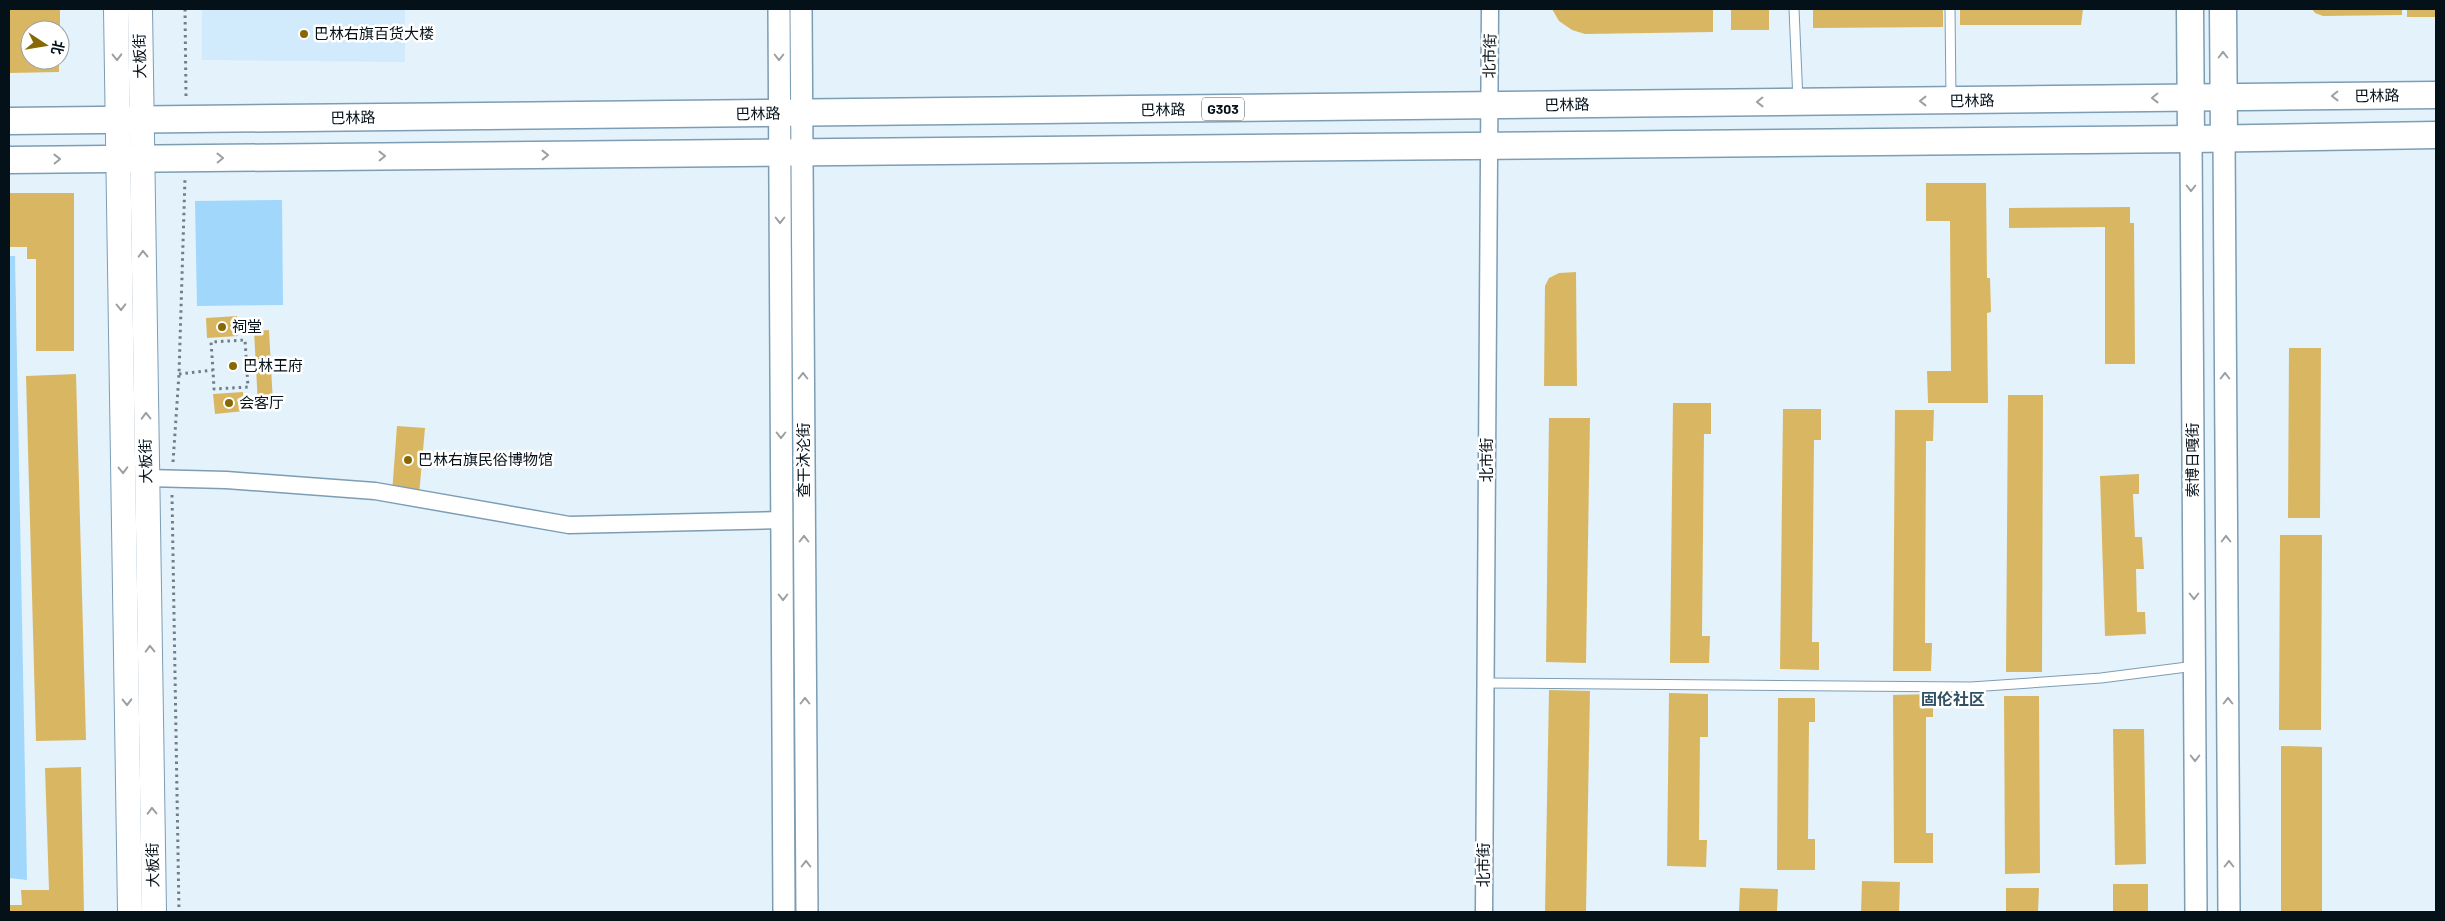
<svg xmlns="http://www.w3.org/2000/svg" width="2445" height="921" font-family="Barlow,'Noto Sans SC',sans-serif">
<rect width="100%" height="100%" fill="#e4f2fc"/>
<path fill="#d1eafc" d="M202 9H405V62L202 60Z"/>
<g fill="#a0d7fb">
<path d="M282 200 283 305 197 306 195 201Z"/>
<path d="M9 256H15L27 880 9 878Z"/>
</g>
<g fill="#d9b762">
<path d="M9 9H60V30H30V60H59V72L9 73Z"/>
<path d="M1552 9H1713V32L1585 34 1572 30 1559 21Z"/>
<rect x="1731" y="9" width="38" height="21"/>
<path d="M1813 9H1943V27L1813 28Z"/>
<path d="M1960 9H2083L2081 25H1960Z"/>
<path d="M2312 9H2402V15L2323 16 2315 13Z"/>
<rect x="2407" y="9" width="29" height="8"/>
<path d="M1926 183H1986L1987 278H1990L1991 312 1987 313 1988 403H1928L1927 371H1951L1950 221H1926Z"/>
<path d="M9 193H74V351H36V259H27V247H9Z"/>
<path d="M2130 207V223H2134L2135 364H2105V227L2009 228V208Z"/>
<path d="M1576 272 1577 386H1544L1545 286 1549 278 1559 273Z"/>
<path d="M237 316 238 336 207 338 206 318Z"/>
<path d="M269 330 273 404 258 405 254 331Z"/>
<path d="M2289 348H2321L2320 518H2288Z"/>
<path d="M76 374 86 740 36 741 26 376Z"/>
<path d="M243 392 244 411 215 414 213 394Z"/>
<path d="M2008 395H2043L2042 672H2006Z"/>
<path d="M1673 403H1711V434H1704L1702 636H1710L1709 663H1670Z"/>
<path d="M1783 409H1821V440H1814L1812 642H1819V670L1780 669Z"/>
<path d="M1895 410H1934L1933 441H1926L1925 643H1932L1931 671H1893Z"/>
<path d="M1549 418H1590L1586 663 1546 662Z"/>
<path d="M397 426 425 428 419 495 392 493Z"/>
<path d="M2139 474V494H2133L2135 537H2142L2144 569H2136L2137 612H2145L2146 634 2105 636 2100 476Z"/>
<path d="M2280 535H2322L2321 730H2279Z"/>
<path d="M1549 690 1590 691 1586 912H1545Z"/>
<path d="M1669 693 1708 694V737H1700L1699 840H1707L1706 867 1667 866Z"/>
<path d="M1933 694V717H1926V833H1933V863H1894L1893 695Z"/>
<path d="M2004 696H2039L2040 873 2005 874Z"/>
<path d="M1778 698H1815V722H1809L1808 839H1815V870H1777Z"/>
<path d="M2113 729H2144L2146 864 2115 865Z"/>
<path d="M2281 746 2322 747V912H2281Z"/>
<path d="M81 767 84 912H9V905H22L21 890H49L45 768Z"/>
<path d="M1862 881 1900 882 1899 912H1861Z"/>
<rect x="2113" y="884" width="35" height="28"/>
<path d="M1740 888 1778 889 1777 912H1739Z"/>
<path d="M2006 888H2039L2038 912H2006Z"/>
</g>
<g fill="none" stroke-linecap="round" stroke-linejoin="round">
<g stroke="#7c9db4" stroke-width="11">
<g id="service">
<path d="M1794 9 1798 101"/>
<path d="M1950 9 1951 98"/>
<path d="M1485 683 1971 687 2101 678 2195 666"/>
</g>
</g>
<g stroke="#7c9db4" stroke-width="19">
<g id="minor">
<path d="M147 478 226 480 375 491 569 525 782 520"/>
<path d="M1484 912 1490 9"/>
</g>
</g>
<g stroke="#7c9db4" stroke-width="24">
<g id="tertiary">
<path d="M779 9 784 912"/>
<path d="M801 9 807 912"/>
<path d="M2191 139 2196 912"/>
<path d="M2224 139 2229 912"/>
</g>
</g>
<g stroke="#7c9db4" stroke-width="26">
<g id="secondary">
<path d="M116 9 130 912"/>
<path d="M140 9 154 912"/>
</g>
</g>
<g stroke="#7c9db4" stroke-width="29">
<g id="primary">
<path d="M2190 9 2191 139"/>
<path d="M2223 9 2224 139"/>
<path d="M9 121 2436 95"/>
<path d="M9 160 2191 139 2436 135"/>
</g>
</g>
<g stroke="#717e87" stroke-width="3" stroke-dasharray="2.5 4" stroke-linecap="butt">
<path d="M185 9 186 97"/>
<path d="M179 374 213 370 214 389 248 387 245 340 211 342 213 370"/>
<path d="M173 462 179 374 185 178"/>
<path d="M172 495 179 912"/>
</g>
<use href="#service" stroke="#fff" stroke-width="9"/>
<use href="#minor" stroke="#fff" stroke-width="16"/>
<use href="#tertiary" stroke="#fff" stroke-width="21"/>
<use href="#secondary" stroke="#fff" stroke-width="24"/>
<use href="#primary" stroke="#fff" stroke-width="26"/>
</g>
<defs><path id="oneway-chevron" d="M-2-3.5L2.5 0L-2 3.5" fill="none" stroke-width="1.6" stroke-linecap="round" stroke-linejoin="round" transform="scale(1.25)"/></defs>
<g stroke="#9ba0a3">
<use href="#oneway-chevron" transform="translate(2223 55) rotate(-90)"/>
<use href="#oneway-chevron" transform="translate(117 57) rotate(89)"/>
<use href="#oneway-chevron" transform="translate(779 57) rotate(90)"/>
<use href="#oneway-chevron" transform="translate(2335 96) rotate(179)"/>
<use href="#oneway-chevron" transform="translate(2155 98) rotate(179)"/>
<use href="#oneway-chevron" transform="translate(1923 101) rotate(180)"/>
<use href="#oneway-chevron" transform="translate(1760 102) rotate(179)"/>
<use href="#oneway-chevron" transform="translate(545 155) rotate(-1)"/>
<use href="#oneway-chevron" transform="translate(382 156) rotate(-1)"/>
<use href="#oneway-chevron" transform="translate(220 158) rotate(-1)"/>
<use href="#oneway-chevron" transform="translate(57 159) rotate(-1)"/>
<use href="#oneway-chevron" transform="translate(2191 188) rotate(90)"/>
<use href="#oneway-chevron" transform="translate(780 220) rotate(90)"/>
<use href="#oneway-chevron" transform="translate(143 254) rotate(-91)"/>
<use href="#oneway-chevron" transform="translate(121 307) rotate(89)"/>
<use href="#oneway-chevron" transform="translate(803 376) rotate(-90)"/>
<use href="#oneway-chevron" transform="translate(2225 376) rotate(-90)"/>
<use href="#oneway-chevron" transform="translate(146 416) rotate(-91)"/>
<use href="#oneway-chevron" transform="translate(781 435) rotate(90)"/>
<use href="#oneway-chevron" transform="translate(123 470) rotate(89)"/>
<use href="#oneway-chevron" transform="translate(804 539) rotate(-90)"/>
<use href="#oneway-chevron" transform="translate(2226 539) rotate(-90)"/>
<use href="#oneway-chevron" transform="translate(2194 596) rotate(90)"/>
<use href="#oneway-chevron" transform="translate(783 597) rotate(90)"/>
<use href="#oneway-chevron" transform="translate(150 649) rotate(-91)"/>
<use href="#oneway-chevron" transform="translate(805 701) rotate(-90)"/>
<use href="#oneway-chevron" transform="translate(2228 701) rotate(-90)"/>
<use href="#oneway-chevron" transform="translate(127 702) rotate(89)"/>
<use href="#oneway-chevron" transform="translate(2195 758) rotate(90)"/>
<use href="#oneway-chevron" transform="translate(152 811) rotate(-91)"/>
<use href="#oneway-chevron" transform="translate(806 864) rotate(-90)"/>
<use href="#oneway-chevron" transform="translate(2229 864) rotate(-90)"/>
</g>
<g fill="#876804" stroke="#fff" stroke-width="2">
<circle cx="304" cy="34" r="5"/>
<circle cx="222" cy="327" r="5"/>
<circle cx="233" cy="366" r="5"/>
<circle cx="229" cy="403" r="5"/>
<circle cx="408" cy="460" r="5"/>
</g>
<g text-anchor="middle" stroke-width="5" stroke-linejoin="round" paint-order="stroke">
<rect fill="#fff" stroke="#50585e" stroke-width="1" x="1202" y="97.5" width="42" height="23" rx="4"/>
<g font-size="14" font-weight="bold" fill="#051119">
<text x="1223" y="114">G303</text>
</g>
<g font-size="15" fill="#051119" stroke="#fff" text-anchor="start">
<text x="314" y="39">巴林右旗百货大楼</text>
<text x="232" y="332">祠堂</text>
<text x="243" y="371">巴林王府</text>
<text x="239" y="408">会客厅</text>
<text x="418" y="465">巴林右旗民俗博物馆</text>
</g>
<g font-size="15" fill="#051119" stroke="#fff">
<text transform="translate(140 56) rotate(-91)" y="5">大板街</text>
<text transform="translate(1490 56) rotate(-89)" y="5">北市街</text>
<text transform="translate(2377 96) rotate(-1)" y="5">巴林路</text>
<text transform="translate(1972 101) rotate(-1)" y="5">巴林路</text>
<text transform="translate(1567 105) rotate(-1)" y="5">巴林路</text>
<text transform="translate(1163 110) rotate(-1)" y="5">巴林路</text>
<text transform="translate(758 114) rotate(-1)" y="5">巴林路</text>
<text transform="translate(353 118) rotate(-1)" y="5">巴林路</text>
<text transform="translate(804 460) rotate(-90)" y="5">查干沐沦街</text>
<text transform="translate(1487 460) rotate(-90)" y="5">北市街</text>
<text transform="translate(2193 460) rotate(-90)" y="5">索博日嘎街</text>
<text transform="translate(146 461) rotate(-91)" y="5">大板街</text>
<text transform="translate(153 865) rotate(-91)" y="5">大板街</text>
<text transform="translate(1484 865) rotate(-90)" y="5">北市街</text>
</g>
<g font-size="16" font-weight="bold" fill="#315064" stroke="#fff">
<text x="1953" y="705">固伦社区</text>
</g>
</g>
<rect width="2445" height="921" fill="none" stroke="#051119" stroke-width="20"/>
<g transform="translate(45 45) rotate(102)"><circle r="24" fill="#ffffff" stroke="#9ba0a3"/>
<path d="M0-4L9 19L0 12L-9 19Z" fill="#876804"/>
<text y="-8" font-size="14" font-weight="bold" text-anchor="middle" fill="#051119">北</text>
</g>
</svg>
